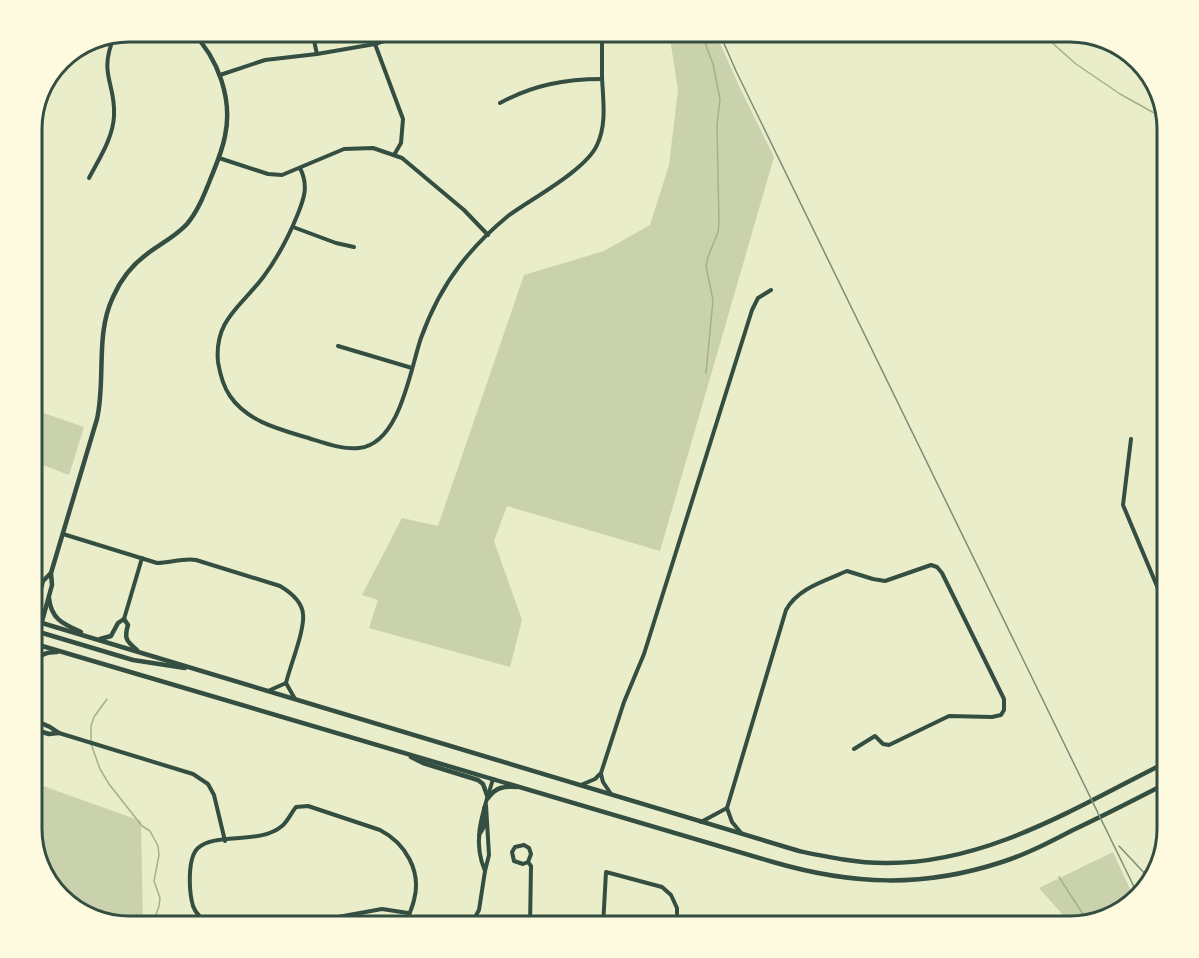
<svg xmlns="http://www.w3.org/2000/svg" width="1199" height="958" font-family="'Fira Sans Condensed',sans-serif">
<rect width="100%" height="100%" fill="#e9edc9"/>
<g fill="#cad2ad">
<path d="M669 32H715L740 88 774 157 660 551 507 506 494 541 522 620 510 667 369 628 378 600 362 595 402 518 438 526 524 275 604 251 650 225 669 165 678 90Z"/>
<path d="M32 409 84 427 69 475 32 461Z"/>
<path d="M32 782 141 821 143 926H129L65 902 41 872 32 835Z"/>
<path d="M1113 852 1135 900 1113 917 1073 926 1039 888Z"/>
</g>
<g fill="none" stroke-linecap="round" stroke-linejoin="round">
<g stroke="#a3b18a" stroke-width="1.5">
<path d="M701 32 713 64 720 99 717 125 719 223 718 232 708 257 706 266 713 300 706 373"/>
<path d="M1040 32 1076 64 1120 94 1165 119"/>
<path d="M107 699 94 717 91 726V744L100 769 109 784 142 826 150 831 158 846 159 855 154 881 160 898 159 906 152 926"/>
<path d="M1059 877 1088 922"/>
</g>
<g stroke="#344e41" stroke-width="4">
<path d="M312 32 317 54"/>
<path d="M375 44 403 119 401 143 394 155"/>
<path d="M220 75 265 60 317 54 375 44 410 32"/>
<path d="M500 103C533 85 565 79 602 79"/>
<path d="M219 158 268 174 282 175 344 149 373 148 402 158 464 210 488 235"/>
<path d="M300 168C309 186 304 199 297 216 288 238 278 257 264 276 242 306 214 319 218 362 220 374 223 386 230 396 247 421 278 429 305 437 322 442 341 450 359 448 400 444 410 370 421 338 430 313 443 287 460 265 473 248 491 230 508 216 531 199 586 170 597 145 607 124 603 100 602 77 602 62 602 47 602 32"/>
<path d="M89 178C99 159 113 138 114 116 116 83 98 75 114 37"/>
<path d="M293 227 336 243 354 247"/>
<path d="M338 346 412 368"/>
<path d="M1131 439 1123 505 1167 610"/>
<path d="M63 534 157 563C170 563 182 558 196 560L280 586C290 592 302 602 303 614 305 630 290 666 286 683L295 699"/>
<path d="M124 619 142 558"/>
<path d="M268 691 286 683"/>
<path d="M59 733 193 774 208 784 214 795 225 841"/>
<path d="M601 774 603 782 611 794"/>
<path d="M581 785 595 779 601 773 624 702 644 654 752 310 758 298 771 290"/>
<path d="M486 805 489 855 485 871C471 839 484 810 493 779"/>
<path d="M701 822 727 808"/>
<path d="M742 834 732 822 727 808 786 610C798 588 825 581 847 571L873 579 885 581 931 565 937 567 942 573 1004 699V710L1001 715 992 717 949 716 889 745 883 744 875 736 854 749"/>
<path d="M479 835 484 827V808"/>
<path d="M528 862 523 864 514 861 512 852 515 847 524 845 529 848 531 854 528 862 531 866 530 926"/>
<path d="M211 926C204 921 196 915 193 906 189 892 187 858 198 848 216 832 260 845 282 826 288 821 291 813 296 807L308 806 380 830C405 843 422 871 414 900 412 910 407 916 407 926"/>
<path d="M288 926 382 909 408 913"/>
<path d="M470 926 479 910 485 871"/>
<path d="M603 926 606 872 662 887 671 895 677 908V926"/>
</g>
<g stroke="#344e41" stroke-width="4.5">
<path d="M32 621 43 581 51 573"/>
<path d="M32 658 52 585 51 573 97 419C106 379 95 335 113 297 120 281 132 265 147 254 160 244 175 237 187 224 198 211 204 195 210 180 216 165 222 152 225 136 233 99 218 58 192 32"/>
<path d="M32 719 50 727 59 733"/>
<path d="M32 729 49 734 58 733"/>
</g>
<g stroke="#344e41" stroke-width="4.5">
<path d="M49 598C51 619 63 624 81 632"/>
<path d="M32 604 39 596"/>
<path d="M32 620 799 851C828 857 856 863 885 863 988 864 1078 806 1167 762"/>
<path d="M32 627 42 623"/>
<path d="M32 635 39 632 133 660 185 668"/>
<path d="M100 639 111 636 118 623 124 619 128 625C124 638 126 641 137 650"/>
<path d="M32 643 773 862C852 885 923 888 1002 862 1027 854 1050 842 1073 830 1105 815 1136 799 1167 783"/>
<path d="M32 664C39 655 46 652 57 652"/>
<path d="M411 757 423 763 478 780 483 784 488 798"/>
<path d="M488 798C496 787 504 786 517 787"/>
</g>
<g stroke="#7c8e77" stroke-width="1.5">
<path d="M719 32 736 71 1139 897"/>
<path d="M1119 846 1149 878"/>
</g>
</g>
<path d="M0 0H1199V958H0ZM129 42H1070A87 87 0 0 1 1157 129V829A87 87 0 0 1 1070 916H129A87 87 0 0 1 42 829V129A87 87 0 0 1 129 42Z" fill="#fefae0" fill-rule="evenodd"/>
<path fill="none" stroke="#344e41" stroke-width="3" d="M129 42H1070A87 87 0 0 1 1157 129V829A87 87 0 0 1 1070 916H129A87 87 0 0 1 42 829V129A87 87 0 0 1 129 42Z"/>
</svg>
